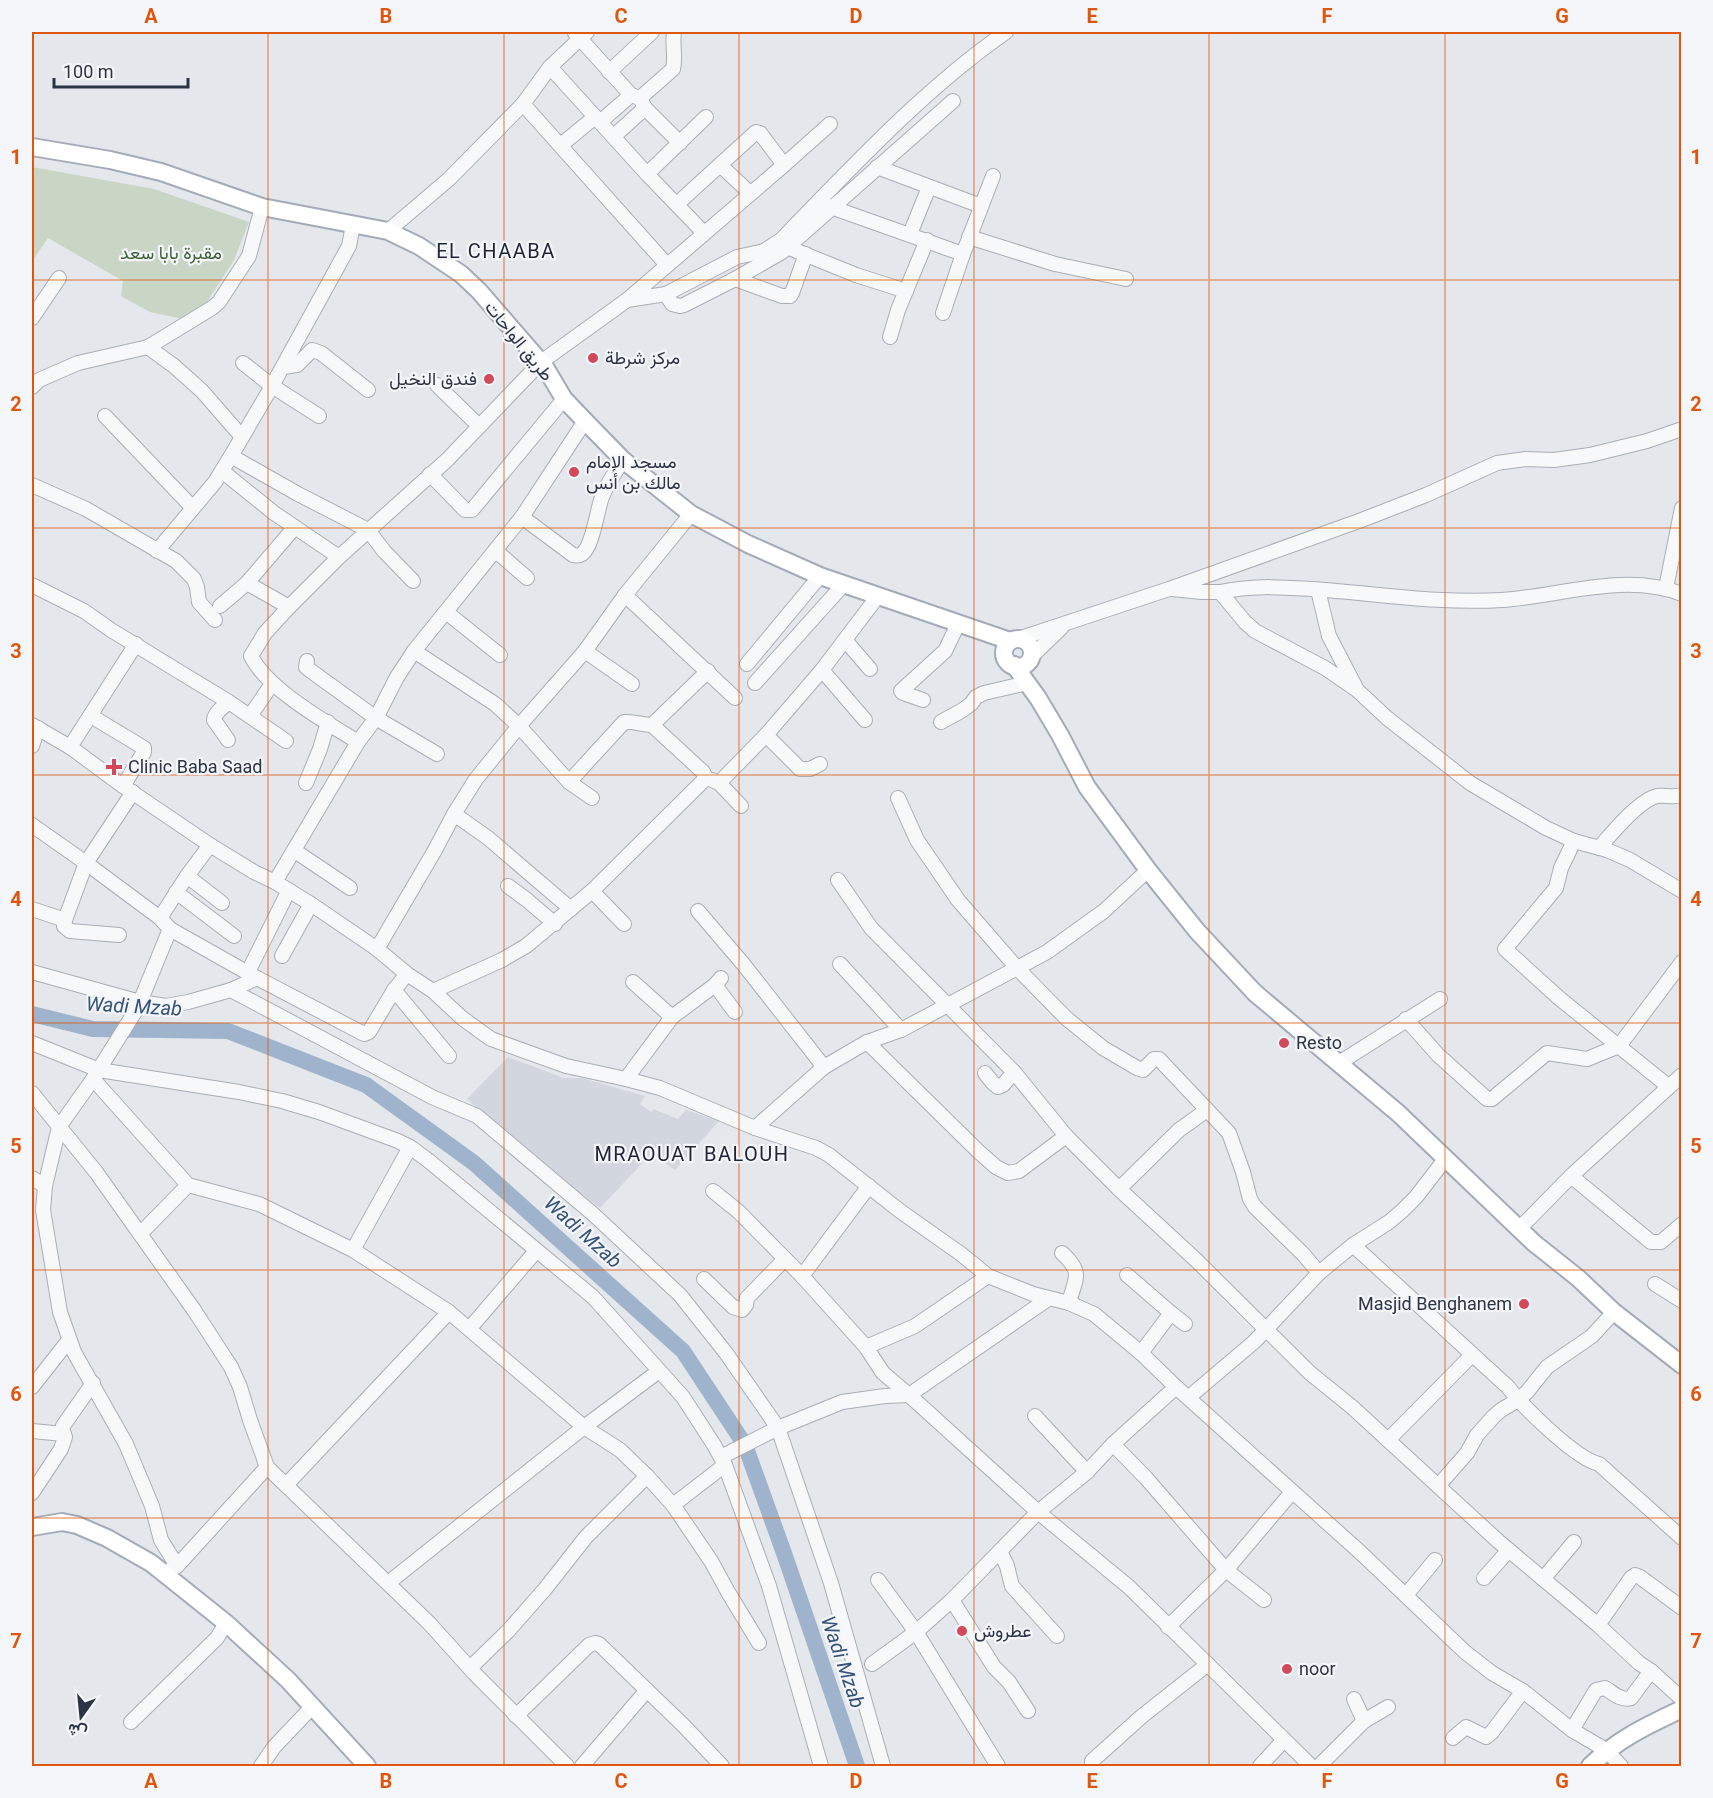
<svg xmlns="http://www.w3.org/2000/svg" width="1713" height="1798" font-family="Roboto,Vazirmatn,sans-serif">
<rect width="100%" height="100%" fill="#e4e7ec"/>
<path fill="#d2d6de" d="M508 1057 564 1078H582L645 1096 640 1104 651 1112 653 1109 678 1119 686 1110 719 1121 675 1170 652 1153 600 1208 515 1143 467 1099Z"/>
<path fill="#c9d6c5" d="M32 167 154 189 249 222 234 260 203 308 183 319 150 312 121 296 123 281 48 238 32 261Z"/>
<g fill="none" stroke-linecap="round" stroke-linejoin="round">
<path stroke="#9fb4cc" stroke-width="16" d="M32 1014 93 1029 228 1031 366 1085 474 1163 683 1351 745 1445 785 1556 857 1766"/>
<g stroke="#a9aeb7" stroke-width="16">
<g id="minor">
<path d="M575 33 631 95 640 98 645 108 680 143"/>
<path d="M550 67 647 174 704 233"/>
<path d="M609 72 652 32"/>
<path d="M640 98 673 69C676 57 672 44 674 32"/>
<path d="M523 104 667 265"/>
<path d="M600 122 631 95"/>
<path d="M614 136 645 108"/>
<path d="M561 145 595 117"/>
<path d="M720 165 750 193"/>
<path d="M877 167 981 206"/>
<path d="M647 174 706 117"/>
<path d="M677 204 756 132 760 133 784 165"/>
<path d="M825 205 963 254"/>
<path d="M388 231 449 179 523 104 550 67 587 32"/>
<path d="M910 234 929 187"/>
<path d="M969 237 1055 264 1126 279"/>
<path d="M787 247 856 275 906 291"/>
<path d="M735 279 782 296H790L792 293 806 254"/>
<path d="M666 294 672 304 680 306 684 305 735 279 782 252 953 101"/>
<path d="M627 300 666 294 737 257 764 251 781 240C852 167 923 90 1006 32"/>
<path d="M943 313 963 254 993 176"/>
<path d="M32 318 59 278"/>
<path d="M890 337 898 310 927 240"/>
<path d="M148 347 174 366 202 391 242 437"/>
<path d="M243 363 272 386 319 416"/>
<path d="M283 367 297 365 312 350 321 353 368 390"/>
<path d="M437 385 479 426"/>
<path d="M32 387 39 380 78 363 148 347 212 308 219 302 249 256 262 207"/>
<path d="M105 416 193 508"/>
<path d="M231 456 298 494 368 530 384 551 413 581"/>
<path d="M222 471 274 513 339 557"/>
<path d="M430 474 465 510H472L564 399"/>
<path d="M32 485 86 509 176 561 194 579 197 587 199 602 215 620"/>
<path d="M691 514 625 595 585 651 519 726 476 779 454 814 435 850 377 949 407 974 433 991 462 1018 491 1039 566 1066 626 1079 660 1088 755 1128 824 1067 867 1042 901 1030 1047 952 1104 911 1148 870"/>
<path d="M522 517 573 555C577 556 579 556 582 554 593 546 597 510 602 497 607 484 615 472 623 460"/>
<path d="M157 551 215 482 231 456 272 386 349 246 353 225"/>
<path d="M496 551 527 578"/>
<path d="M247 583 289 607"/>
<path d="M32 585 84 611 111 630 229 702 286 741"/>
<path d="M1666 588 1682 508"/>
<path d="M1172 589 1202 592H1220L1245 622 1255 631 1325 668 1357 690 1387 718 1470 783 1546 828 1574 841 1607 850 1630 860 1682 891"/>
<path d="M1318 590 1329 636 1356 688"/>
<path d="M1220 592C1252 585 1279 587 1311 589 1374 593 1438 604 1502 600 1561 596 1625 572 1682 594"/>
<path d="M625 595 735 698"/>
<path d="M220 606 247 583 295 527"/>
<path d="M446 612 500 655"/>
<path d="M1018 639 1169 589 1359 521 1426 495 1497 463 1526 459 1554 460 1590 455 1647 441 1682 429"/>
<path d="M845 640 870 669"/>
<path d="M414 651 495 704 519 726 569 782 592 798"/>
<path d="M585 651 632 684"/>
<path d="M1031 657 1061 628"/>
<path d="M307 661 306 667 311 671 376 718 437 754"/>
<path d="M747 664 820 576"/>
<path d="M822 670 865 720"/>
<path d="M755 683 844 584"/>
<path d="M923 700 903 693 901 691 945 651 958 624"/>
<path d="M91 716 144 748V752L123 786"/>
<path d="M250 716 272 684"/>
<path d="M941 722 961 711 971 704 976 697 984 693 1027 683"/>
<path d="M32 725 70 747 123 786 210 845 254 872 275 882 311 904 377 949"/>
<path d="M766 735 800 769H810L820 764"/>
<path d="M228 740 214 720C215 712 223 707 229 702"/>
<path d="M358 742C326 722 267 689 251 656L265 633 289 607 339 557 447 460 541 362 627 300 784 165 830 124"/>
<path d="M32 746 38 728"/>
<path d="M70 747 136 644"/>
<path d="M712 780 719 783 741 806"/>
<path d="M569 782 624 722C634 721 642 725 652 725L708 671"/>
<path d="M306 783 320 749 328 722"/>
<path d="M719 783 766 735 822 670 878 596"/>
<path d="M898 798 917 840 958 900 1017 968 1066 1018 1103 1048 1137 1068 1143 1070 1154 1059H1159L1229 1133 1243 1172 1250 1199 1255 1207 1304 1255 1319 1273"/>
<path d="M454 814 488 838 571 909"/>
<path d="M32 825 86 863 160 918 170 929 138 1007 93 1079 59 1127 45 1186 43 1210 60 1312 74 1352 126 1444 152 1506 161 1540 177 1566"/>
<path d="M1574 841 1561 868 1556 888 1505 949 1559 998 1668 1086"/>
<path d="M1599 848C1611 834 1639 800 1657 796 1666 795 1673 798 1682 795"/>
<path d="M295 851 350 888"/>
<path d="M187 876 222 903"/>
<path d="M838 880 871 928 1014 1072 1066 1136 1119 1189 1196 1260 1310 1373 1352 1407 1498 1541 1598 1625 1639 1663 1651 1671 1682 1699"/>
<path d="M275 882 358 742 376 718 397 677 414 651 522 517 585 421"/>
<path d="M508 886 527 900 555 924"/>
<path d="M592 891 624 924"/>
<path d="M176 892 234 936"/>
<path d="M32 909 65 920"/>
<path d="M698 911 744 965 824 1067"/>
<path d="M160 918 187 876 210 845"/>
<path d="M170 929 257 978 364 1034 369 1032 394 990 407 974"/>
<path d="M119 935 70 931 64 926 65 920 86 863 133 792"/>
<path d="M282 956 311 904"/>
<path d="M840 964 901 1030"/>
<path d="M32 972 140 1002 166 1006 188 1002 231 990 257 978"/>
<path d="M248 972 289 890"/>
<path d="M633 982 672 1017"/>
<path d="M715 985 735 1012"/>
<path d="M231 990 432 1097 477 1116 593 1214 680 1295 726 1353 778 1428 831 1583 883 1766"/>
<path d="M394 990 449 1056"/>
<path d="M433 991 502 960 526 946 592 891 703 781 705 776 703 772 652 725"/>
<path d="M1406 1019 1438 1055 1487 1099H1492L1547 1053 1587 1059 1619 1046 1682 962"/>
<path d="M867 1042 979 1152 996 1167 1008 1173 1019 1171 1066 1136"/>
<path d="M32 1043 99 1070 239 1092 282 1101 319 1112 398 1141 410 1147 429 1161 593 1297 683 1397 714 1445 725 1465 769 1586 821 1766"/>
<path d="M1339 1063 1440 999"/>
<path d="M985 1073 992 1082 998 1087 1003 1085 1014 1072"/>
<path d="M93 1079 188 1185 259 1204 353 1250 449 1312 584 1427 659 1371"/>
<path d="M626 1079 672 1017 715 985 721 978"/>
<path d="M32 1093 96 1172 194 1310 231 1367 240 1387 250 1420 267 1467 429 1623 474 1673 567 1766"/>
<path d="M755 1128 816 1148 829 1155 900 1211 961 1254 988 1276 1033 1294 1069 1303 1094 1314 1141 1353 1176 1387 1361 1553 1465 1652 1492 1673 1523 1691 1572 1730 1606 1750 1621 1766"/>
<path d="M1571 1176 1651 1242H1661L1682 1224"/>
<path d="M32 1178 45 1186"/>
<path d="M1119 1189 1179 1130 1207 1110"/>
<path d="M713 1191 739 1212 802 1276 866 1347 883 1373 909 1395 1038 1512 1129 1587 1311 1766"/>
<path d="M1519 1229 1571 1176 1682 1075"/>
<path d="M140 1234 188 1185"/>
<path d="M1353 1245 1508 1387C1523 1407 1576 1459 1599 1464L1682 1538"/>
<path d="M353 1250 410 1147"/>
<path d="M1062 1253C1084 1273 1075 1278 1069 1303"/>
<path d="M1127 1275 1171 1313 1141 1353"/>
<path d="M802 1276 869 1186"/>
<path d="M704 1279 733 1307 742 1310 746 1305 747 1298 785 1259"/>
<path d="M1655 1284 1682 1301"/>
<path d="M1171 1313 1185 1324"/>
<path d="M470 1328 536 1251"/>
<path d="M866 1347 915 1326 988 1276"/>
<path d="M32 1387 69 1340"/>
<path d="M1189 1397 1254 1342 1319 1273 1353 1245 1389 1222 1402 1211 1416 1197 1446 1158"/>
<path d="M1035 1416 1087 1472"/>
<path d="M32 1431 64 1434"/>
<path d="M1388 1440 1472 1355"/>
<path d="M1113 1444 1146 1478 1226 1570 1264 1600"/>
<path d="M721 1457 778 1428 842 1402 885 1396 909 1395 1048 1299"/>
<path d="M286 1485 449 1312"/>
<path d="M1438 1486 1467 1453 1477 1435 1494 1416 1501 1410 1518 1400 1527 1392 1547 1367 1592 1336 1614 1312"/>
<path d="M32 1493 61 1449 65 1437 62 1430 63 1426 93 1383"/>
<path d="M673 1505 711 1561 728 1592 759 1643"/>
<path d="M1000 1551 1007 1566 1012 1586 1057 1636"/>
<path d="M170 1570 177 1566 267 1467"/>
<path d="M1484 1578 1509 1550"/>
<path d="M1543 1579 1574 1542"/>
<path d="M878 1580 916 1632 998 1766"/>
<path d="M388 1583 584 1427 620 1450 647 1476 673 1505 725 1465"/>
<path d="M1406 1595 1435 1560"/>
<path d="M952 1600 994 1667 1009 1682 1028 1711"/>
<path d="M1598 1625 1631 1578 1635 1575 1640 1577 1682 1608"/>
<path d="M1168 1627 1226 1570 1292 1492"/>
<path d="M872 1664 916 1632 952 1600 1038 1512 1087 1472 1113 1444 1176 1387"/>
<path d="M470 1668 508 1631 545 1589 586 1537 647 1476"/>
<path d="M1354 1699 1364 1721"/>
<path d="M516 1716 589 1645 595 1643 599 1644 683 1725 722 1766"/>
<path d="M131 1722 217 1638 226 1623"/>
<path d="M1572 1730 1596 1690 1605 1688C1613 1693 1621 1701 1631 1698L1651 1671"/>
<path d="M1453 1738 1466 1727 1486 1737 1492 1732 1523 1691"/>
<path d="M261 1766 274 1747 313 1706"/>
<path d="M582 1766 647 1690"/>
<path d="M1092 1766V1761L1141 1717 1208 1664"/>
<path d="M1260 1766 1284 1740"/>
<path d="M1319 1766 1364 1721 1388 1707"/>
</g>
</g>
<g stroke="#a3abb8" stroke-width="20">
<g id="major">
<path d="M32 147 110 160 161 172 262 207 388 231 419 246 461 274 479 291 545 367 564 399 585 421 623 460 691 514 748 544 820 576 1010 641"/>
<circle cx="1018" cy="653" r="14"/>
<path d="M1014 665 1038 698 1060 735 1087 787 1148 870 1197 931 1255 993 1398 1113 1534 1243 1578 1278 1614 1312 1682 1365"/>
<path d="M32 1527 62 1522 77 1525 107 1538 151 1563 226 1623 288 1680 367 1766"/>
<path d="M1590 1766C1618 1739 1646 1726 1682 1709"/>
</g>
</g>
<use href="#minor" stroke="#f7f8fa" stroke-width="14"/>
<use href="#major" stroke="#fff" stroke-width="16"/>
</g>
<path fill="none" stroke="#df570f" stroke-width="1.5" stroke-opacity="0.55" d="M268 32V1766M504 32V1766M739 32V1766M974 32V1766M1209 32V1766M1445 32V1766M32 280H1682M32 528H1682M32 775H1682M32 1023H1682M32 1270H1682M32 1518H1682"/>
<g fill="#d1495b" stroke="#f4f6f9" stroke-width="2">
<circle cx="593" cy="358" r="6"/>
<circle cx="489" cy="379" r="6"/>
<circle cx="574" cy="472" r="6"/>
<path d="M111 758h6v6h6v6h-6v6h-6v-6h-6v-6h6z"/>
<circle cx="1284" cy="1043" r="6"/>
<circle cx="1524" cy="1304" r="6"/>
<circle cx="962" cy="1631" r="6"/>
<circle cx="1287" cy="1669" r="6"/>
</g>
<g text-anchor="middle" stroke-width="4.5" stroke-linejoin="round" paint-order="stroke">
<g font-size="18" fill="#3f6138" stroke="#f4f6f9">
<text x="171" y="259">مقبرة بابا سعد</text>
</g>
<g font-size="18" fill="#2b3445" stroke="#f4f6f9">
<text transform="translate(519 341) rotate(51)" y="6">طريق الواحات</text>
</g>
<g font-size="18" fill="#2b3445" stroke="#f4f6f9" text-anchor="start">
<text x="605" y="364">مركز شرطة</text>
<text x="477" y="385" text-anchor="end">فندق النخيل</text>
<text x="586" y="468">مسجد الإمام<tspan x="586" dy="21">مالك بن أنس</tspan></text>
<text x="128" y="773">Clinic Baba Saad</text>
<text x="1296" y="1049">Resto</text>
<text x="1512" y="1310" text-anchor="end">Masjid Benghanem</text>
<text x="974" y="1637">عطروش</text>
<text x="1299" y="1675">noor</text>
</g>
<g font-size="20" letter-spacing="1.5" fill="#1d2536" stroke="#f4f6f9">
<text x="496" y="258">EL CHAABA</text>
<text x="692" y="1161">MRAOUAT BALOUH</text>
</g>
<g font-size="20" font-style="italic" fill="#34527a" stroke="#f4f6f9">
<text transform="translate(134 1006) rotate(3)" y="7">Wadi Mzab</text>
<text transform="translate(583 1232) rotate(42)" y="7">Wadi Mzab</text>
<text transform="translate(843 1662) rotate(71)" y="7">Wadi Mzab</text>
</g>
</g>
<rect width="1713" height="1798" fill="none" stroke="#f4f6f9" stroke-width="66"/>
<g transform="translate(81 1717) rotate(195)" stroke="#f4f6f9" stroke-width="4.5" paint-order="stroke">
<path d="M0-4.5L10 22L0 15L-10 22Z" fill="#2b3445"/>
<text y="-9" font-size="16" font-weight="bold" text-anchor="middle" fill="#2b3445">ش</text>
</g>
<path d="M54 78v9h134v-9" fill="none" stroke="#2b3445" stroke-width="3"/>
<text x="63" y="78" font-size="18" fill="#2b3445" stroke="#f4f6f9" stroke-width="4.5" paint-order="stroke">100 m</text>
<rect x="33" y="33" width="1647" height="1732" fill="none" stroke="#df570f" stroke-width="2"/>
<g font-size="20" text-anchor="middle" font-weight="bold" fill="#df570f">
<text x="151" y="23">A</text>
<text x="386" y="23">B</text>
<text x="621" y="23">C</text>
<text x="856" y="23">D</text>
<text x="1092" y="23">E</text>
<text x="1327" y="23">F</text>
<text x="1562" y="23">G</text>
<text x="16" y="164">1</text>
<text x="1696" y="164">1</text>
<text x="16" y="411">2</text>
<text x="1696" y="411">2</text>
<text x="16" y="658">3</text>
<text x="1696" y="658">3</text>
<text x="16" y="906">4</text>
<text x="1696" y="906">4</text>
<text x="16" y="1153">5</text>
<text x="1696" y="1153">5</text>
<text x="16" y="1401">6</text>
<text x="1696" y="1401">6</text>
<text x="16" y="1648">7</text>
<text x="1696" y="1648">7</text>
<text x="151" y="1788">A</text>
<text x="386" y="1788">B</text>
<text x="621" y="1788">C</text>
<text x="856" y="1788">D</text>
<text x="1092" y="1788">E</text>
<text x="1327" y="1788">F</text>
<text x="1562" y="1788">G</text>
</g>
</svg>
